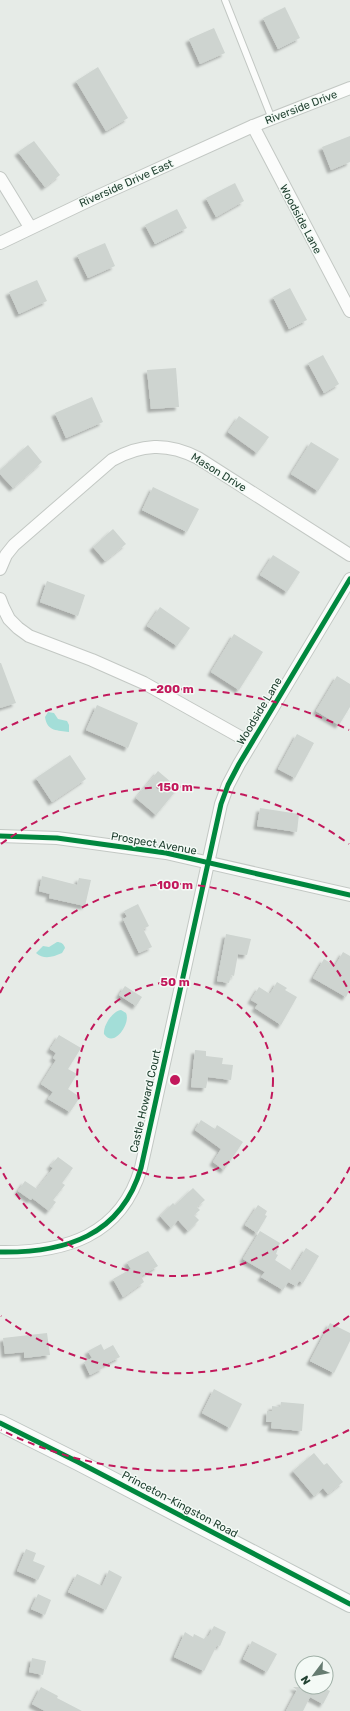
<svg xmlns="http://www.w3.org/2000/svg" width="350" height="1711" font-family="Rubik,sans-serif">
<defs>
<filter id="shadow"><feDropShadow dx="-3.5" dy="3.5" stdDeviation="1" flood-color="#0004"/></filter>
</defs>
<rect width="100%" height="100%" fill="#e6ebe7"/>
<g fill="#a3ded8">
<path d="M48 712 54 713 58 719 67 721 69 725V732C58 730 47 732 45 717Z"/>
<path d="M57 942C61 942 64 944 65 948L62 953C53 957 44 960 36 953L43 946 49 947Z"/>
<path d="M121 1010 126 1013C131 1023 114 1049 104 1034 103 1025 113 1011 121 1010Z"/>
</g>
<g fill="#ced4d0" filter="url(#shadow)">
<path d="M285 7 300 38 278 49 263 18Z"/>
<path d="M214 28 225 53 200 64 189 39Z"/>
<path d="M98 67 128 118 106 131 76 81Z"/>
<path d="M350 136V162L331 170 322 147Z"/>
<path d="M34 141 60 175 45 187 18 152Z"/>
<path d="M235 183 244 201 216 217 206 198Z"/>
<path d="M177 209 187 228 155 244 145 225Z"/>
<path d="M105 243 115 266 88 278 77 255Z"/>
<path d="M37 280 47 301 19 314 9 292Z"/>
<path d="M290 288 307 320 289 329 273 297Z"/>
<path d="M323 355 339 384 324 393 308 363Z"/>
<path d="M176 368 179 407 151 409 147 370Z"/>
<path d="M92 397 103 422 66 438 55 413Z"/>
<path d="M239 416 269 437 257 453 228 432Z"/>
<path d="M311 442 339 459 318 491 291 474Z"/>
<path d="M28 445 42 462 13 488 0 474V470Z"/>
<path d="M153 487 199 509 187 532 142 510Z"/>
<path d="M113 529 126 544 105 561 93 547Z"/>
<path d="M273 555 300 572 287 592 260 575Z"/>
<path d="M47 581 85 595 78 616 40 602Z"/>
<path d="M160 607 190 628 177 646 147 626Z"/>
<path d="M234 634 263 652 239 690 211 672Z"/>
<path d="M0 663H1L16 703 0 708Z"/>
<path d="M337 676 350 684V707L339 725 316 711Z"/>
<path d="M97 705 138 723 128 748 86 730Z"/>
<path d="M297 734 314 743 295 778 278 769Z"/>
<path d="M70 755 86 779 52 802 36 778Z"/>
<path d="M158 771 178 788 156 815 136 798Z"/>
<path d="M260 808 299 814 297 832 257 826Z"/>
<path d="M42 876 77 885 79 878 91 880 85 906 49 898 50 894 39 891Z"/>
<path d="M138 904 149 926 143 929 152 947 139 953 123 919 127 917 124 911Z"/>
<path d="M226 934 251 939 247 955 238 954 234 976 231 975 229 983 217 981Z"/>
<path d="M343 952 350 956V989L346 997 313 978 324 959 335 966Z"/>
<path d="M277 982 287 988 285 990 297 997 281 1025 255 1008 258 1004 251 1000 259 987 270 994Z"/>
<path d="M125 986 142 997 136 1006 119 995Z"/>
<path d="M59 1035 81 1048 68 1069 77 1074 68 1089 80 1097 70 1112 48 1099 53 1092 41 1084 56 1060 53 1058 56 1053 50 1049Z"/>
<path d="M195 1050 206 1051V1056L223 1058 222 1064 233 1065 231 1080 208 1077 206 1088 191 1087Z"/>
<path d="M201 1120 215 1129 217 1125 243 1142 224 1170 213 1162 221 1149 195 1130Z"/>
<path d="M58 1157 73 1168 62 1183 65 1185 53 1200 56 1202 49 1211 32 1198 31 1200 18 1191 25 1181 37 1189 53 1168 50 1166Z"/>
<path d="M193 1188 205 1200 197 1207 200 1210 194 1215 199 1220 188 1231 178 1220 171 1228 160 1216 173 1203 175 1205Z"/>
<path d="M258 1205 267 1211 265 1215 267 1216 257 1233 245 1225Z"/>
<path d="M260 1231 280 1243 276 1254 278 1255 275 1260 292 1271 306 1248 319 1256 303 1283 299 1281 296 1286 288 1282 283 1290 261 1277 265 1272 243 1259Z"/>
<path d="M148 1251 158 1266 141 1276 144 1282 123 1297 113 1279 131 1269 127 1262Z"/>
<path d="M330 1323 350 1333V1341L334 1373 310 1361Z"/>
<path d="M47 1333 50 1355 24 1358V1352L5 1354 3 1338Z"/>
<path d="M101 1344 104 1350 113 1345 120 1357 102 1366 103 1368 90 1375 84 1362 92 1358 88 1351Z"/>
<path d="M214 1389 242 1404 230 1428 202 1413Z"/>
<path d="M281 1402 304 1404 302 1431 271 1428 272 1422H266L267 1411H272V1406L280 1407Z"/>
<path d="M314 1453 324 1465 327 1463 343 1482 328 1494 323 1488 314 1496 293 1471Z"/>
<path d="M26 1549 36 1553 33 1561 45 1566 38 1580 17 1571Z"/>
<path d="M109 1570 122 1577 106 1610 68 1592 77 1574 102 1586Z"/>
<path d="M38 1594 51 1600 45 1615 31 1609Z"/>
<path d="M214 1626 226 1632 220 1646 217 1645 204 1671 174 1657 185 1632 193 1637 194 1634 204 1639 206 1636 208 1637Z"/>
<path d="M252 1641 277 1654 267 1672 243 1659Z"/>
<path d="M32 1658 46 1661 43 1675 29 1672Z"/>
<path d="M41 1687 58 1696 57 1698 82 1711H45L32 1704Z"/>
<path d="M293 1687H322L330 1691 323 1704 310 1697 303 1711H286L297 1690Z"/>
</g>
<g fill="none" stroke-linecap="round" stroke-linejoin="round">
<g stroke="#c3c8c4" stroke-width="8">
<path id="service" d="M225 0 272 119"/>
</g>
<g stroke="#c3c8c4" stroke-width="14">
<g id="minor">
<path d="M253 126 350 311"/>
<path d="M0 178 30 227"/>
<path d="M0 243 94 198 253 126 350 88"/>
<path d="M0 569 6 555 14 545 112 460C141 444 167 442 198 458L350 555"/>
<path d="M0 599 3 607 9 619 18 628 29 636 92 660 144 683 251 743"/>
<path d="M0 836 57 838 166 853 350 895"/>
<path d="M0 1252C65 1253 121 1236 141 1168L221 804 228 785 239 764 350 579"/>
</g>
</g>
<g stroke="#bfc7c3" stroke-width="18">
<path id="secondary" d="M0 1423 78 1462 350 1604"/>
</g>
<use href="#service" stroke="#fbfcfb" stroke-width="6"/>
<use href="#minor" stroke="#fbfcfb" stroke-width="12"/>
<use href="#secondary" stroke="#fbfcfb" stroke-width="16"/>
<g stroke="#f4faf6" stroke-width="8">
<g id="cycleway">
<path d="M0 836 57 838 166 853 350 895"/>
<path d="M0 1252C65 1253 121 1236 141 1168L221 804 228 785 239 764 350 579"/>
<path d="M0 1423 78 1462 350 1604"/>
</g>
</g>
<use href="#cycleway" stroke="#00873e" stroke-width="5"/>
</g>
<g fill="none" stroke="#c2185b" stroke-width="2" stroke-dasharray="7 5">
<circle cx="175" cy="1080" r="98"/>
<path d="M350 1167A195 195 0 0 1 0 1167M0 993A195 195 0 0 1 350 993"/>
<path d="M349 1316A293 293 0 0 1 1 1316M1 844A293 293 0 0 1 349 844"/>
<path d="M349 1430A391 391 0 0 1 1 1430M1 730A391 391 0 0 1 349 730"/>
</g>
<g text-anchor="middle" stroke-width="3" stroke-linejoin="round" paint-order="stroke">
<g font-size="11" fill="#214131" stroke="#f4faf6">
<text transform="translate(301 107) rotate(-21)" y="4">Riverside Drive</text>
<text transform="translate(126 183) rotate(-24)" y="4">Riverside Drive East</text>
<text transform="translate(301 219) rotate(62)" y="4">Woodside Lane</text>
<text transform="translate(219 472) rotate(32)" y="4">Mason Drive</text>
<text transform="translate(259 711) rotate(-59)" y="4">Woodside Lane</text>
<text transform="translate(154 843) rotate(10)" y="4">Prospect Avenue</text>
<text transform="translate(145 1101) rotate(-77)" y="4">Castle Howard Court</text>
<text transform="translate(180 1504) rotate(28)" y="4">Princeton-Kingston Road</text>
</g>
</g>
<circle cx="175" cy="1080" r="6" fill="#c2185b" stroke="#f4faf6" stroke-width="2"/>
<g font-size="12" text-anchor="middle" font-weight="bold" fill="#c2185b" stroke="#f4faf6" stroke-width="3" stroke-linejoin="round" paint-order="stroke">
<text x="175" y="693">200 m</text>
<text x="175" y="791">150 m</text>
<text x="175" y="889">100 m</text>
<text x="175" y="986">50 m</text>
</g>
<g transform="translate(314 1675) rotate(238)"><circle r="19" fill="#f4faf6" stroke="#a0b0a7"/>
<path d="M0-3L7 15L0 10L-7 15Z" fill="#667c71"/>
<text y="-6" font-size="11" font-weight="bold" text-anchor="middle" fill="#214131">N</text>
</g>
</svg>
